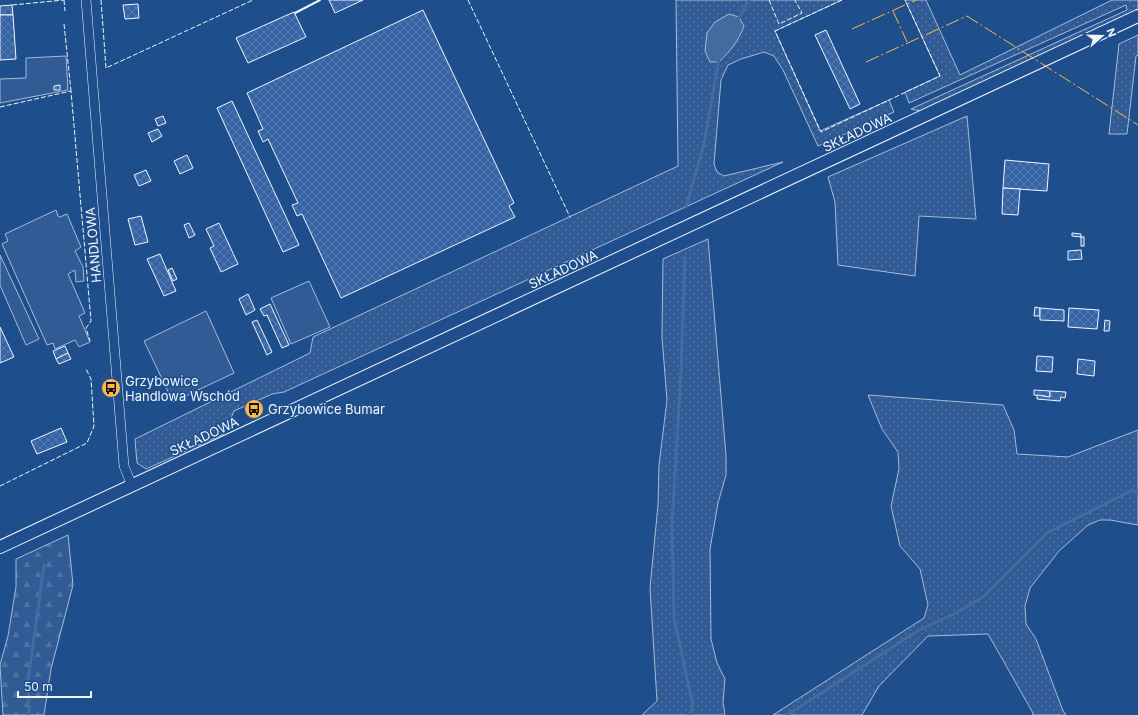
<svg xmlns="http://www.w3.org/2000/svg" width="1138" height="715" font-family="Inter,sans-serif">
<defs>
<pattern id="grass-dots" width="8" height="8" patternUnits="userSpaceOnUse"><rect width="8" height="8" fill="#305b95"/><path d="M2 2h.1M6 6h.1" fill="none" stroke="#4e73a5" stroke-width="1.8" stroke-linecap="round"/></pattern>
<pattern id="forest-firs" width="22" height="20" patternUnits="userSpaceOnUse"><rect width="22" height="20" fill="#305b95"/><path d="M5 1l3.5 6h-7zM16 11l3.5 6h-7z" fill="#4e73a5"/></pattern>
<pattern id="building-cross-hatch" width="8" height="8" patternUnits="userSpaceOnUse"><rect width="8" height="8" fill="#3563a3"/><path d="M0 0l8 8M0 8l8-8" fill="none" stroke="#537ab1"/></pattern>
</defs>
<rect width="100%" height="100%" fill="#1f4e8c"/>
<g fill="url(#grass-dots)" stroke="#a8bbd7">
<path d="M676 0H842L775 31 820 131 889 100 894 112 818 146 783 70 774 56 764 52 741 59 728 65 721 80 714 164 717 172 724 176 783 162 284 392 272 394 234 411 224 434 146 469 137 463 135 439 310 353 313 337 678 166Z"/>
<path d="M905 0H926L960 75 1112 0H1138V9L921 111 911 109 1127 10 1126 5 909 103 905 92 940 76Z"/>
<path d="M1138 35V55L1136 56 1127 134H1109L1119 44Z"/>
<path d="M967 116 976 219 919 216 915 276 838 265 835 202 828 177Z"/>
<path d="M708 239 726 456V475L718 503 710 549 711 639 717 663 725 679 723 702 725 715H642L657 701 650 588 658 505 659 465 667 400 662 337 663 259Z"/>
<path d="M868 395 1003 405 1014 430 1017 454 1068 457 1138 430V525L1110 520H1100L1088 525 1059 551 1030 588 1025 606 1026 624 1036 639 1063 711 1066 715H1032L1033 713 988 634 928 636 879 686 862 715H773L924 618 928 605 920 569 900 546 891 506 899 469 898 452 882 429Z"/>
</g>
<path fill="url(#forest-firs)" stroke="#a8bbd7" d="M68 535 73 585 51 669 44 715H3L0 665 8 636 16 587V559Z"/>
<g fill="#305b95" stroke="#a8bbd7">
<path d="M66 56 68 90 0 103V79L26 78V58Z"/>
<path d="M56 210 58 216 60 217 67 214 81 247 75 251 83 267 84 281 76 282 75 270 68 274 85 313 79 316 90 342 79 347 75 340 55 349 53 343 47 345 2 244 8 241 5 234Z"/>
<path d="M0 255 39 339 26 345 0 285Z"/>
<path d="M309 281 330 327 291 344 271 298Z"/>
<path d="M206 311 234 373 173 402 144 341Z"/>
</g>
<path fill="#446ba0" stroke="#a8bbd7" d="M729 14 739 17 744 26C738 42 731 50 719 62H710L705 51 707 33 715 22Z"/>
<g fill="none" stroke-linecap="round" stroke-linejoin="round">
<g stroke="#446ba0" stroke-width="3">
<path d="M738 19 749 0"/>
<path d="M686 207 704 144 719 58"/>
<path d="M685 257 681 372 672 524 674 618 693 706 689 715"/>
<path d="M29 715 28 681 44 565"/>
<path d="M787 715 919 630 956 613 983 597 1047 533 1133 490 1138 493"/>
</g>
</g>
<g fill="url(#building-cross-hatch)" stroke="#f2f6ff">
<path d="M329 0H363L335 13Z"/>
<path d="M138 4 139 18 125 19 123 5Z"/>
<path d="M12 5 13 15H0V6Z"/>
<path d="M423 10 514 203 509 206 515 217 341 298 302 214 297 216 292 205 298 203 268 139 263 142 258 131 263 129 247 93Z"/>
<path d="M294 12 306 37 248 63 236 38Z"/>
<path d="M0 15H13L16 59 0 60Z"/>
<path d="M826 30 860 104 850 109 815 35Z"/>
<path d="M60 85V90H54V86Z"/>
<path d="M232 101 299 245 283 252 217 108Z"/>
<path d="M163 116 166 123 158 126 155 119Z"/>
<path d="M158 129 162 136 152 142 148 133Z"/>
<path d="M187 155 193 168 180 174 174 161Z"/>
<path d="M1005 160 1049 164 1047 191 1003 188Z"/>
<path d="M146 170 151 181 139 186 134 175Z"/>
<path d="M1003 188 1020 189 1018 215 1002 214Z"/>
<path d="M141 216 148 242 135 245 128 219Z"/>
<path d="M189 223 195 235 189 238 184 225Z"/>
<path d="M219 223 238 264 221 272 210 248 214 246 206 229Z"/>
<path d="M1072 233 1081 234V237L1072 236Z"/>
<rect x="1081" y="237" width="3" height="9"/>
<path d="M1081 250 1082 259 1068 260V251Z"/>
<path d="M160 254 176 291 164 296 147 259Z"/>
<path d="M172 268 177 279 173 281 168 270Z"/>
<path d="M248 294 255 310 246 315 239 299Z"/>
<path d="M270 304 289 345 282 348 267 315 264 316 260 309Z"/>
<path d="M1035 307 1040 308V316H1034Z"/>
<path d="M1040 308 1064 310V321L1040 320Z"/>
<path d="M1069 308 1099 310 1097 329 1068 327Z"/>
<path d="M257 320 272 352 267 355 252 322Z"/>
<path d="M1105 320 1110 321 1109 331H1104Z"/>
<path d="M0 327 14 357 0 363Z"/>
<path d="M65 346 68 353 56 359 53 351Z"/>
<path d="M68 353 71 359 59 364 56 359Z"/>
<path d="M1037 356 1053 357 1052 372 1036 371Z"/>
<path d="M1078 359 1095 361 1094 376 1077 374Z"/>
<path d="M1034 390 1050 391V397L1034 395Z"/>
<path d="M1050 391 1066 392 1065 398 1061 397 1060 401 1037 399V395L1050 397Z"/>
<path d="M61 428 67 442 37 454 31 441Z"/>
</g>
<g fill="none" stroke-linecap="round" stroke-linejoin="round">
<g stroke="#f2f6ff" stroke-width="10">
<path id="street" d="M86 0 124 466 132 486"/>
</g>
<g stroke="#f2f6ff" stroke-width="14">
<path id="secondary" d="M0 547 1138 16"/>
</g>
<use href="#street" stroke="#1f4e8c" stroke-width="9"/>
<use href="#secondary" stroke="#1f4e8c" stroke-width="12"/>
<g stroke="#f2f6ff" stroke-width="1" stroke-dasharray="5 2" stroke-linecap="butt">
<path d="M64 0 65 11"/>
<path d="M101 0 106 68 253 0"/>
<path d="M468 0 570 217"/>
<path d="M769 0 779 24 802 13 795 0"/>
<path d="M842 0 775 31 821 132 940 76 905 0"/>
<path d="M12 5 64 0"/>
<path d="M64 24 71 91"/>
<path d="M0 107 71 91 91 321 86 328 90 341"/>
<path d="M0 486 87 443 94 426 91 379 86 369"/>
</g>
<path stroke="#f2f6ff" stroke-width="2" d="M295 13 320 0"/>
<g stroke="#ffb74d" stroke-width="1" stroke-dasharray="14 3 2 3" stroke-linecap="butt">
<path d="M893 11 907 42"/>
<path d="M852 29 916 0"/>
<path d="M866 62 967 16 1138 125"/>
</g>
</g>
<defs>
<g id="bus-disc" transform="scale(1)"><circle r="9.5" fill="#ffb74d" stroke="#1f4e8c"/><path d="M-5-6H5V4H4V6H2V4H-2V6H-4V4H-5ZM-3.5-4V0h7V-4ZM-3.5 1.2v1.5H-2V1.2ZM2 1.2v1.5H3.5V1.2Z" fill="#111"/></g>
</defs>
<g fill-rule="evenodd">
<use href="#bus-disc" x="111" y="388"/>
<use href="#bus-disc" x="254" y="409"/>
</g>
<g text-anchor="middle" stroke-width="3" stroke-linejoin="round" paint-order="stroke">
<g font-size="13" fill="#f2f6ff" stroke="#1f4e8c">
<text transform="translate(857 132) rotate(-25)" y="5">SKŁADOWA</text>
<text transform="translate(93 245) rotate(-95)" y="5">HANDLOWA</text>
<text transform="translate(563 269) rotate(-25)" y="5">SKŁADOWA</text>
<text transform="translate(204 436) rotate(-25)" y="5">SKŁADOWA</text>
</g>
<g font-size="13" fill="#f2f6ff" stroke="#1f4e8c" text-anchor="start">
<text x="125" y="386">Grzybowice<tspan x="125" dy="15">Handlowa Wschód</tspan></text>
<text x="268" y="414">Grzybowice Bumar</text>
</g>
</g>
<g transform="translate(1102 36) rotate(70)" stroke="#1f4e8c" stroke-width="3" paint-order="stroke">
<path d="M0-3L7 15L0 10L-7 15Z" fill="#f2f6ff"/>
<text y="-6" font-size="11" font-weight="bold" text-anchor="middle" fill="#f2f6ff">N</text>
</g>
<path d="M18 691v6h73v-6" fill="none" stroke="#f2f6ff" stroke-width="2"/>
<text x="24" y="691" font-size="12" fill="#f2f6ff" stroke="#1f4e8c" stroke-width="3" paint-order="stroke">50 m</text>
</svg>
